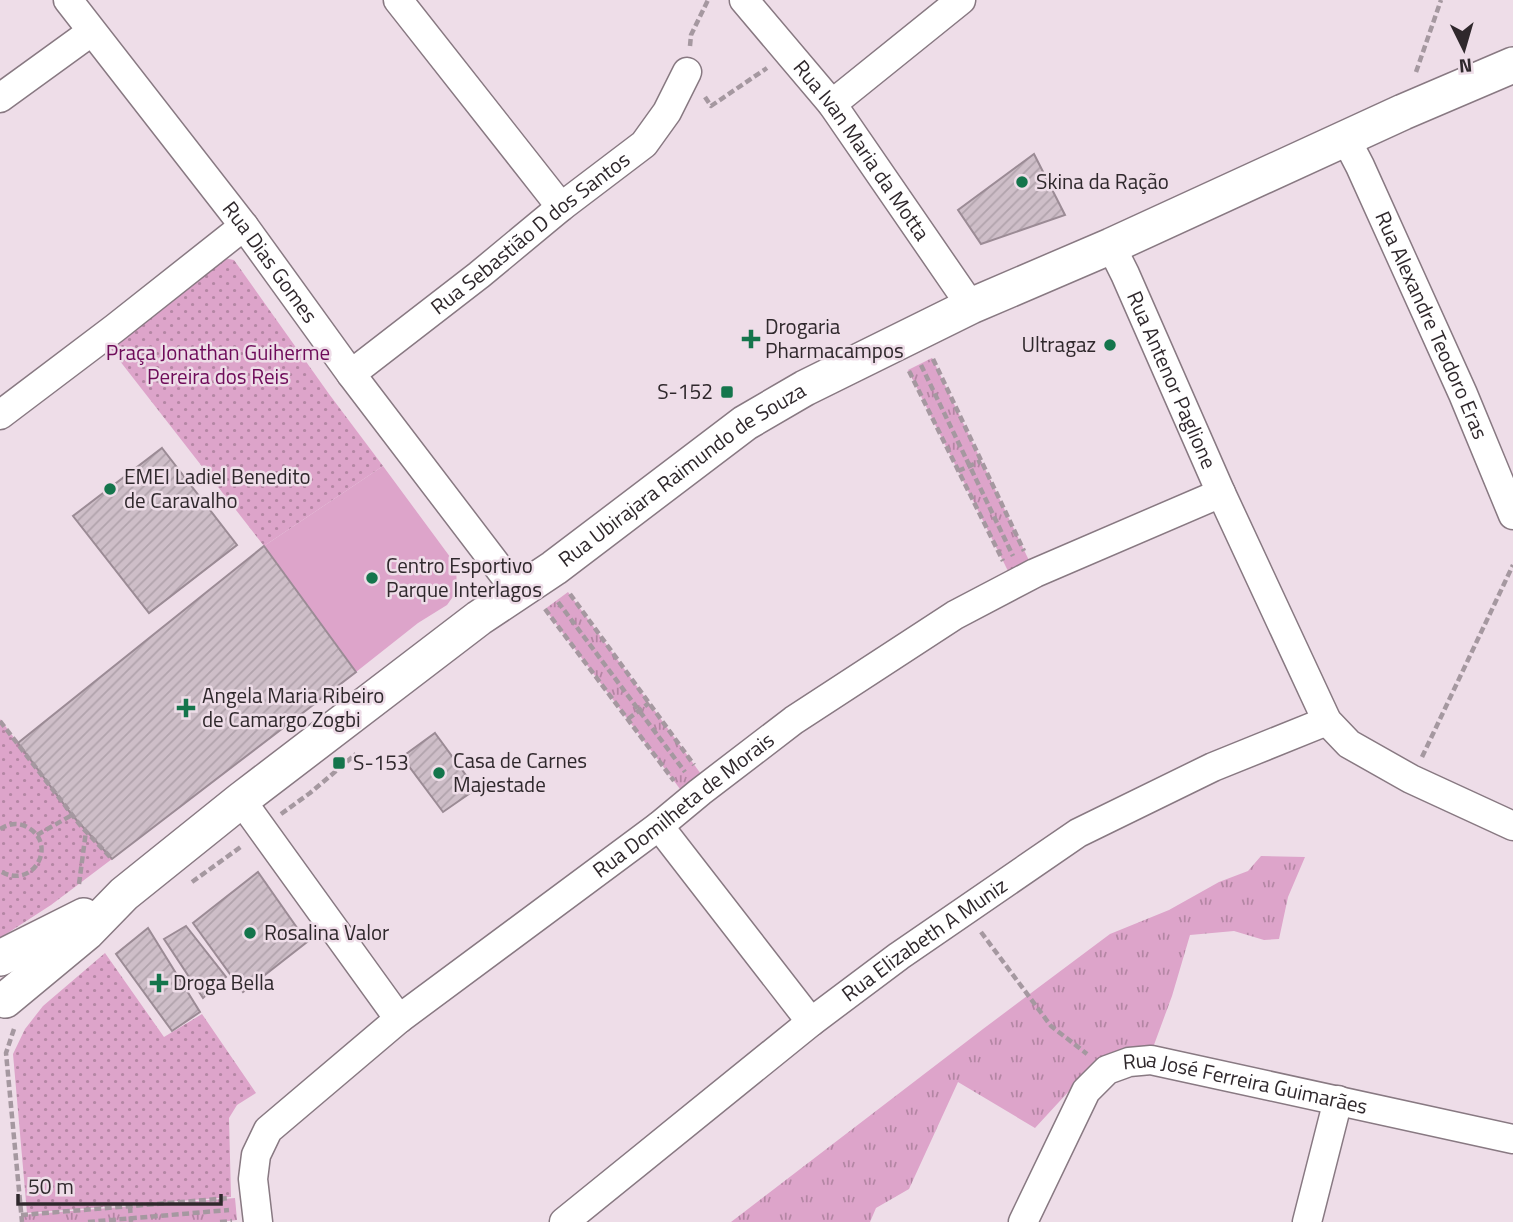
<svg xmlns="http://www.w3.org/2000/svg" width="1513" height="1222" font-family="'Titillium Web',sans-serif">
<defs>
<pattern id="grass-tufts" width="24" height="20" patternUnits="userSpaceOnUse" patternTransform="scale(1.75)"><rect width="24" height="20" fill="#dda4ca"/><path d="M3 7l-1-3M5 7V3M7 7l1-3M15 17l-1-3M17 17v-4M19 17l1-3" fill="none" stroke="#b486a4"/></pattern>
<pattern id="park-dots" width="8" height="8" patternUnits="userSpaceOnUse" patternTransform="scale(1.75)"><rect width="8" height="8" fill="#dda4ca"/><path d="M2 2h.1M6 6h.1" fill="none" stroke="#b486a4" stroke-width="1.8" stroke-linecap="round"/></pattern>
<pattern id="building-hatch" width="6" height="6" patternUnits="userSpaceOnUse" patternTransform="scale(1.75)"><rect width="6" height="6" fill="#cebec8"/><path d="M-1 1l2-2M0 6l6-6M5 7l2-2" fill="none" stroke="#b1a3ac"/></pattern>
</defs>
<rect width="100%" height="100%" fill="#eedde8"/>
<g fill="url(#grass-tufts)">
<path d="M932 358 1035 573 1014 583 908 370Z"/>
<path d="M568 592 709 785 689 801 545 609Z"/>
<path d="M1261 856 1305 857 1288 897 1279 939 1264 940 1234 931 1190 935 1172 996 1151 1053 1082 1077 1035 1128 958 1082 909 1189 876 1208 870 1222H731L983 1029 1110 934 1169 910 1219 882 1248 871Z"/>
<path d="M235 1198 237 1220 220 1222H22L21 1215Z"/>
</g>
<g fill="url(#park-dots)">
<path d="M224 258 234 260 329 394 383 466 264 546 109 347Z"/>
<path d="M0 719 72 815 112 859 51 905 0 938Z"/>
<path d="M105 953 164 1037 202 1014 256 1093 237 1105 229 1118 231 1197 27 1213 13 1054 25 1029 43 1006Z"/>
</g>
<path fill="#dda4ca" d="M383 466 456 565 457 591 447 605 418 623 356 672 264 546Z"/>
<g fill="url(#building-hatch)" stroke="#9b8b95" stroke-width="2">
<path d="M1034 154 1065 215 981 244 958 210Z"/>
<path d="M162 448 237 545 149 613 73 516Z"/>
<path d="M264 546 356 672 112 859 72 815 18 743Z"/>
<path d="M435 733 476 789 443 812 402 757Z"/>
<path d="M258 872 307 942 243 992 193 923Z"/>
<path d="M186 926 226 977 203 998 164 939Z"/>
<path d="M148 928 200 1012 172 1031 116 954Z"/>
</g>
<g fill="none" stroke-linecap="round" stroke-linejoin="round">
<g stroke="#887982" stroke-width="31">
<g id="minor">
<path id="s1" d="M68 0 244 226 351 374 518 593"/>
<path d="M398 0 561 207"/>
<path id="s2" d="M744 0 832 104 971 306"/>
<path d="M0 98 91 32"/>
<path d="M832 104 961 0"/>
<path id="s3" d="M1346 139 1360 166 1463 394 1513 515"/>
<path id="s4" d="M1111 246 1125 274 1221 493 1327 721 1349 744 1411 779 1513 826"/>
<path id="s5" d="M351 374 479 275 561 207 644 144 667 112 687 72"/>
<path d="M0 415 115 328 244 226"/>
<path d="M241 800 399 1019"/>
<path d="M659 826 811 1022"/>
<path id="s6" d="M258 1222 253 1179 256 1155 268 1130 399 1019 659 826 700 792 794 720 955 615 1035 573 1221 493"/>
<path id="s7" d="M564 1222 811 1022 899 956 1078 833 1213 767 1327 721"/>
<path id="s8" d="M1023 1222 1086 1091 1107 1070 1129 1062 1151 1060 1513 1139"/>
<path d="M1307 1222 1338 1100"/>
</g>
</g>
<g stroke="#887982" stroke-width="38">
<g id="major">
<path d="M0 958 84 916"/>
<path id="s9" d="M5 1000 87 932 124 894 241 800 479 618 554 568 745 423 805 388 971 306 1111 246 1403 112 1513 65"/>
</g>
</g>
<g stroke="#a598a0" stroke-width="4.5" stroke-dasharray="7 3.5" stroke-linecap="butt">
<path d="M690 46 691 35 708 0"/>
<path d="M1416 72 1441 0"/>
<path d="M705 97 711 106 767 68"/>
<path d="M933 359 1024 551"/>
<path d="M921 365 1013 556"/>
<path d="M909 371 1003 561"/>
<path d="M958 471 981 461"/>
<path d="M570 594 694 765"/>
<path d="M558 602 685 772"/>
<path d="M545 609 674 781"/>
<path d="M628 719 649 703"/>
<path d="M0 721 80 825 112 859"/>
<path d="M1422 757 1513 565"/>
<path d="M281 814 310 793 356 754"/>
<path d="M0 829C8 824 18 822 27 827 59 844 33 891 0 871"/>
<path d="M37 835 72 815"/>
<path d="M192 882 242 846"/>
<path d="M79 884 86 831"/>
<path d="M981 932 1051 1026 1087 1054"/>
<path d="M14 1029 6 1053 22 1222"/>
<path d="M130 1206 131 1222"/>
<path d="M21 1215 230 1198"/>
<path d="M88 1222 229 1210"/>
<path d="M220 1222 232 1221"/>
</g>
<use href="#minor" stroke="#fff" stroke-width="28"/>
<use href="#major" stroke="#fff" stroke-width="35"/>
</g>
<g fill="#14754c" stroke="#eedde8" stroke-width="2.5">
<circle cx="1022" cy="182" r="7"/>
<path d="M747.5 328.5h7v7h7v7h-7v7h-7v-7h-7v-7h7z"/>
<circle cx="1110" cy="345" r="7"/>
<rect x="720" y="385" width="14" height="14" rx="3.5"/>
<circle cx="110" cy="489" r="7"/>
<circle cx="372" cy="578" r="7"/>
<path d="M182.5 697.5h7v7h7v7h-7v7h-7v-7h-7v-7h7z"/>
<rect x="332" y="756" width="14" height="14" rx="3.5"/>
<circle cx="439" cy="773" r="7"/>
<circle cx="250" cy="933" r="7"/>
<path d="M155.5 972.5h7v7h7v7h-7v7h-7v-7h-7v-7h7z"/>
</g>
<g text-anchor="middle" stroke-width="5" stroke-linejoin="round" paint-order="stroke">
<g font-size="21" fill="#2f282c" stroke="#eedde8">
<text dy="7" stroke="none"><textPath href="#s2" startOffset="191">Rua Ivan Maria da Motta</textPath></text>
<text dy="7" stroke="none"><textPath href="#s5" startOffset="228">Rua Sebastião D dos Santos</textPath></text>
<text dy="7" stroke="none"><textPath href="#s1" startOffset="331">Rua Dias Gomes</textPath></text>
<text dy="7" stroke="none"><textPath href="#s3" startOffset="205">Rua Alexandre Teodoro Eras</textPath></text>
<text dy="7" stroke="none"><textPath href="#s4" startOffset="147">Rua Antenor Paglione</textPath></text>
<text dy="7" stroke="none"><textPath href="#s9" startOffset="858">Rua Ubirajara Raimundo de Souza</textPath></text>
<text dy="7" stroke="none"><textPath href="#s6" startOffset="623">Rua Domilheta de Morais</textPath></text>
<text dy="7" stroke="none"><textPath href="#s7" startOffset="458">Rua Elizabeth A Muniz</textPath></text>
<text dy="7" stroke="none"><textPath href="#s8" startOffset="317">Rua José Ferreira Guimarães</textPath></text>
</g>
<g font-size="21" fill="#2f282c" stroke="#eedde8" text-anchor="start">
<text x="1036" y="189">Skina da Ração</text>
<text x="765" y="334">Drogaria<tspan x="765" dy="24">Pharmacampos</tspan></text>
<text x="1096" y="352" text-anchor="end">Ultragaz</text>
<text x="713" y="399" text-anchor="end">S-152</text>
<text x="124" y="484">EMEI Ladiel Benedito<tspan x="124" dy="24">de Caravalho</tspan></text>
<text x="386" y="573">Centro Esportivo<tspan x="386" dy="24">Parque Interlagos</tspan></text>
<text x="202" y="703">Angela Maria Ribeiro<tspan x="202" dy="24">de Camargo Zogbi</tspan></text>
<text x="453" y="768">Casa de Carnes<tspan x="453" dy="24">Majestade</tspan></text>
<text x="353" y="770">S-153</text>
<text x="264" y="940">Rosalina Valor</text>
<text x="173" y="990">Droga Bella</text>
</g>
<g font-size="21" fill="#6e0b59" stroke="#eedde8">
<text x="218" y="360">Praça Jonathan Guiherme<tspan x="218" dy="24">Pereira dos Reis</tspan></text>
</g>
</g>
<g transform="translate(1464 49) rotate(175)" stroke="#eedde8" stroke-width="5" paint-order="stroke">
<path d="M0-5L12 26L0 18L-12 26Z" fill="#2f282c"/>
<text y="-10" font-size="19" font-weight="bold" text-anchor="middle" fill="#2f282c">N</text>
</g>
<path d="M18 1194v10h203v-10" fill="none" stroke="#2f282c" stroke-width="3.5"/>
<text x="28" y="1194" font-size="21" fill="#2f282c" stroke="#eedde8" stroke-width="5" paint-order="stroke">50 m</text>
</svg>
